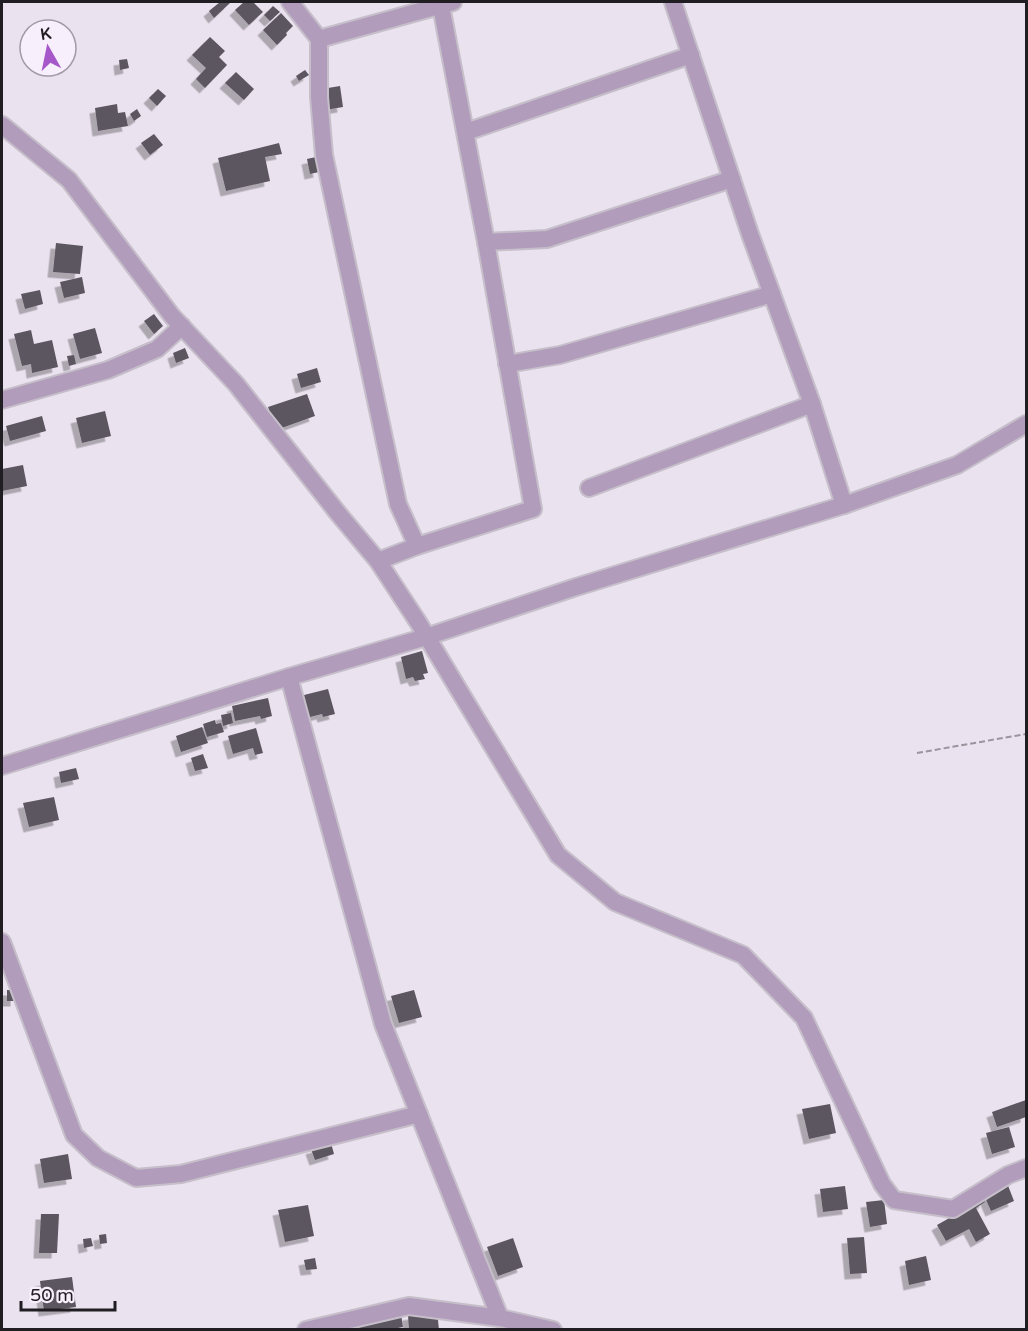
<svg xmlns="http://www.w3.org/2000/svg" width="1028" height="1331" font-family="'Varela Round',sans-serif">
<defs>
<filter id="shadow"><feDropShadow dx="-5.5" dy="5.5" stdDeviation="0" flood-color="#0004"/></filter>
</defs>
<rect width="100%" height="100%" fill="#eae2ef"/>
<g fill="#5c5660" filter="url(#shadow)">
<path d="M220 2 230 3 214 18 209 11Z"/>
<path d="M244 2H253L263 12 249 25 235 10Z"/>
<path d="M273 6 280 12 270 21 264 15Z"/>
<path d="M281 13 293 26 286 33 287 35 277 45 263 30Z"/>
<path d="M210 37 225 51 219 57 227 65 205 88 196 79 206 68 192 55Z"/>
<path d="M127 59 129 68 120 70 119 60Z"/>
<path d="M305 70 309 75 299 81 296 76Z"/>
<path d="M236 72 254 89 244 100 225 83Z"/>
<path d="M340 86 343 107 325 110 322 89Z"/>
<path d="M158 89 166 96 157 106 149 98Z"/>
<path d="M117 104 118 113 125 112 128 126 98 131 95 108Z"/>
<path d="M137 109 141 116 134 121 130 114Z"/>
<path d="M154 134 163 145 150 155 141 143Z"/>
<path d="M279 143 282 154 265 157 270 181 226 191 218 158Z"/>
<path d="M316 157 319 172 310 174 307 159Z"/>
<path d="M56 243 83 246 80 274 53 272Z"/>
<path d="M82 277 85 293 64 298 60 282Z"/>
<path d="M40 290 43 304 25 309 21 294Z"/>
<path d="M154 314 163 326 154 334 144 321Z"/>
<path d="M95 328 102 353 80 359 73 334Z"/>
<path d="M31 330 34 344 52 340 58 367 32 373 31 364 22 366 14 334Z"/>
<path d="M185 348 189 358 176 363 173 353Z"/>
<path d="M74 355 76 364 69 366 67 356Z"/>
<path d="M317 368 321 382 301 388 297 374Z"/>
<path d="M307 394 315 416 276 430 268 407Z"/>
<path d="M105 411 111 436 82 443 76 418Z"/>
<path d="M42 416 46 431 10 441 6 426Z"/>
<path d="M23 465 27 486 2 491V469Z"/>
<path d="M422 651 428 673 423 674 425 679 415 681 413 677 406 679 401 657Z"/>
<path d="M328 689 335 714 323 717 322 714 306 718 300 696Z"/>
<path d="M268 698 272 716 261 719 260 716 235 721 232 706Z"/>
<path d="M231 713 233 723 223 726 221 715Z"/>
<path d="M215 720 216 724 221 723 224 732 207 737 203 724Z"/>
<path d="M202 727 208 743 181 752 176 736Z"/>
<path d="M256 728 263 753 255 755 253 748 233 754 228 736Z"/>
<path d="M203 754 208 768 195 771 191 758Z"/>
<path d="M76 768 79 779 61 783 59 772Z"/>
<path d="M54 797 59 820 29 827 23 803Z"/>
<rect x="7" y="990" width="9" height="11"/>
<path d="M414 990 422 1017 399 1023 391 996Z"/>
<path d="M1026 1100V1117L997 1127 992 1112Z"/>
<path d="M830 1104 836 1133 809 1139 802 1109Z"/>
<path d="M1009 1127 1015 1147 992 1154 986 1133Z"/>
<path d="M331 1143 334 1154 315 1160 311 1149Z"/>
<path d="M68 1154 72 1179 44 1183 40 1159Z"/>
<path d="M1007 1183 1014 1201 991 1211 983 1193Z"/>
<path d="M845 1186 848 1209 823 1212 820 1189Z"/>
<path d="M980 1192 985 1202 976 1208 990 1234 976 1242 969 1229 946 1241 937 1225 960 1212Z"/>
<path d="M884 1200 887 1224 870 1227 866 1202Z"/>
<path d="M308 1205 314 1236 285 1242 278 1210Z"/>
<path d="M41 1214H59L57 1253H39Z"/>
<path d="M106 1234 107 1243 100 1244 99 1235Z"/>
<path d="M864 1237 867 1273 850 1274 847 1238Z"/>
<path d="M91 1238 93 1246 84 1248 83 1239Z"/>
<path d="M513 1238 523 1267 498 1276 487 1247Z"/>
<path d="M926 1256 931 1280 909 1285 905 1261Z"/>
<path d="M315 1258 317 1269 306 1270 304 1260Z"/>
<path d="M72 1277 76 1307 44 1311 40 1281Z"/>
<path d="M437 1311 439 1330H409L408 1315Z"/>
<path d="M401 1314 403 1327 388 1330H340Z"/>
</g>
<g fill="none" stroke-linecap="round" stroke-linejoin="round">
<g stroke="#c6bfca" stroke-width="20">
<g id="minor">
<path d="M290 2 319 39V97L324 155 398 504 417 546"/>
<path d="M673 2 750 234 812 404 844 505"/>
<path d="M319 39 453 2"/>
<path d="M2 125 69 180 172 316 236 384 337 512 378 561 418 622 558 855 615 902 743 955 804 1018 882 1184 894 1200 953 1209 1008 1175 1026 1168"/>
<path d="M466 132 691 55"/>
<path d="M486 242 547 239 732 179"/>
<path d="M507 364 560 355 772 294"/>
<path d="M2 400 108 370 157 349 182 326"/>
<path d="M589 488 812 404"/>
<path d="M378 561 417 546 533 509 486 242 441 6"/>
<path d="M289 677 383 1024 500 1318"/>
<path d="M2 766 289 677 426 637 576 587 844 505 957 465 1026 424"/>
<path d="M2 942 74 1135 98 1158 136 1178 181 1174 419 1114"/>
<path d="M306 1330 409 1306 500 1318 553 1330"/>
</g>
</g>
<path stroke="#9a949d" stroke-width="2" stroke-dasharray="6 3" stroke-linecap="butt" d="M917 753 1026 734"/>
<use href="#minor" stroke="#b19cbc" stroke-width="16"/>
</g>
<rect width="1028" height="1331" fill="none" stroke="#211e23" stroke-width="6"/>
<g transform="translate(48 48) rotate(351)"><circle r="28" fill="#f8effc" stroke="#a29ba5" stroke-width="1.5"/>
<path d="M0-4.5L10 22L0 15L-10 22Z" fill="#a657c9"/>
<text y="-9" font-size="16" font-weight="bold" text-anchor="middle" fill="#211e23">K</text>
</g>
<path d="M21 1301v9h94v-9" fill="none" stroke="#211e23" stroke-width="3"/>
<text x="30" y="1301" font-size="18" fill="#211e23" stroke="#f8effc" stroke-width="4.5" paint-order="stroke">50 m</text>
</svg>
